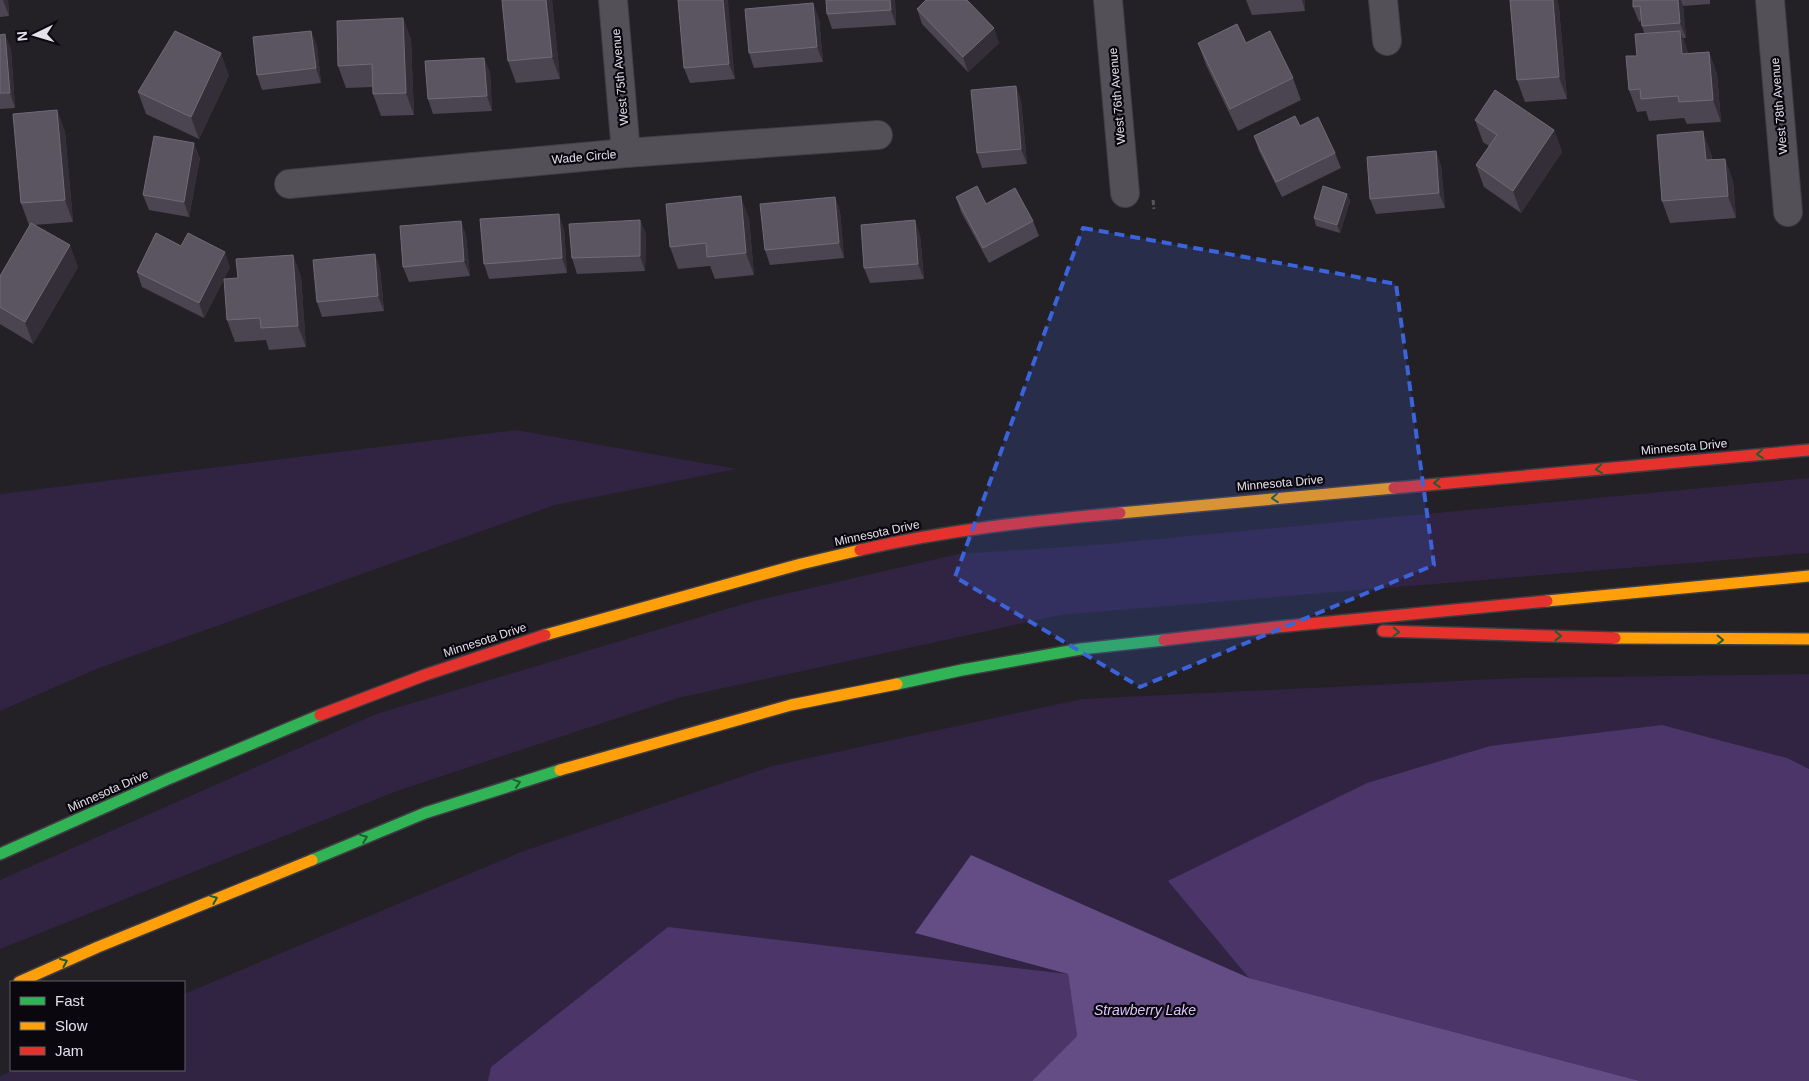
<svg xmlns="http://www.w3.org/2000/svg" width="1809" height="1081" font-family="Helvetica,sans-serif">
<rect width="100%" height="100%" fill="#232026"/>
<g fill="#312342">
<path d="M516 430 737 469 555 505 99 668 0 711V494Z"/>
<path d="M1809 478V553L1060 615 678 698 397 791 0 949V880L376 714 750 602 958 554 1094 545Z"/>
<path d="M1809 674V1081H0V1076L14 1070H184V994L521 852 772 766 1082 699 1516 678Z"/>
</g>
<g fill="#4c3569">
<path d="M1662 725 1787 758 1809 769V1081H1640L1249 978 1168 881 1367 783 1490 746Z"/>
<path d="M668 927 1068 974 1077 1036 1032 1081H488L491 1067Z"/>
</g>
<path fill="#644c85" d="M971 855 1249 978 1640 1081H1032L1077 1036 1068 974 915 933Z"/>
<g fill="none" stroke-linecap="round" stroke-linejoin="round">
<g stroke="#3f3d43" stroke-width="30">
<g id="street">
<path d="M613 0 626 153"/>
<path d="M1108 0 1125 193"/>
<path d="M1383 0 1387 41"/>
<path d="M1770 0 1788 212"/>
<path d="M289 184 626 153 878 135"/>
</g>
</g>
<g stroke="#3f3d43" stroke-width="14">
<g id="fast">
<path d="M897 684 962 670 1081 649 1164 640"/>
<path d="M0 854 168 779 320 715"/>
<path d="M312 860 425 813 560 770"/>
</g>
</g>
<g stroke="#3f3d43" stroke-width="14">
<g id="slow">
<path d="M1120 513 1394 488"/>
<path d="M1547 601 1809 576"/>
<path d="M545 635 801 564 860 550"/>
<path d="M1615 638 1809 639"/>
<path d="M560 770 791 705 897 684"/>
<path d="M19 982 98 947 312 860"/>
</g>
</g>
<g stroke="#3f3d43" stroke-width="14">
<g id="jam">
<path d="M1394 488 1809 450"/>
<path d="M860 550C946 530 1032 521 1120 513"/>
<path d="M1383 631 1615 638"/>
<path d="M1164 640 1277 627 1547 601"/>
<path d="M320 715 425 675 545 635"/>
</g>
</g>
<path stroke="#58565b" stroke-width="3" stroke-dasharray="5 2.5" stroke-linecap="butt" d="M1153 200 1154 209"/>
<use href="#street" stroke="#535157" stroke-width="28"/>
<use href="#fast" stroke="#30b455" stroke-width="11"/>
<use href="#slow" stroke="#ff9f0a" stroke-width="11"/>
<use href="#jam" stroke="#e5322d" stroke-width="11"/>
</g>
<g fill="#4b4451">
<path d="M0 0H8L9 16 0 17Z"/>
<path d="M502 0H552L560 79 516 83 508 61Z"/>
<path d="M723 0 735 79 690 83 684 68Z"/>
<path d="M826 0H895L896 25 832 29 827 14Z"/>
<path d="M1246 0H1305V11L1252 15Z"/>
<path d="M1510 0H1557L1559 8 1567 99 1525 102 1517 80Z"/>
<path d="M1633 0H1710V4L1683 6 1686 38H1683L1688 53 1709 52 1717 74 1721 122 1687 124 1684 118 1649 121 1646 111 1637 112 1629 90 1637 56 1644 33 1642 26 1641 21 1639 22 1633 7Z"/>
<path d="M917 9 999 43 968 72 922 24Z"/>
<path d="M403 18 411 40 414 115 381 116 373 94V87L346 88 338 66Z"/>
<path d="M819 18 823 62 754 68 749 53Z"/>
<path d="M311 31 317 46 321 83 262 90 257 75Z"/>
<path d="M0 35 11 49 15 108 0 109Z"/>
<path d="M1198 43H1246L1293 78 1301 100 1238 131 1206 65Z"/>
<path d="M484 58 490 73 492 111 433 114 428 99Z"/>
<path d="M229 75 199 139 146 114 138 92Z"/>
<path d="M1016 86 1021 101 1027 164 982 168 977 153Z"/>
<path d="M57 110 65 132 73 222 34 225 78 267 33 344 0 324V276L30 225H29L21 203Z"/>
<path d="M1475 120 1554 130 1562 152 1521 213 1484 187 1476 165 1489 146 1483 142Z"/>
<path d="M1254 136 1335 153 1341 168 1282 197 1259 151Z"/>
<path d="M1436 151 1441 166 1445 208 1376 214 1370 199Z"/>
<path d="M1711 153 1712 160 1725 159 1733 181 1736 218 1670 223 1662 201Z"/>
<path d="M200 158 189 217 149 210 143 195Z"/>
<path d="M1347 194 1350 201 1340 233 1316 226 1314 218Z"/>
<path d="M835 197 840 212 844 258 770 265 765 250Z"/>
<path d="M956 197 986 204 1033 221 1039 236 989 263 961 212Z"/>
<path d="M749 218 754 275 715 279 710 266 678 269 670 247Z"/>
<path d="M640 220 646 235 645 271 577 274 572 258Z"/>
<path d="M461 221 466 236 470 276 409 282 403 267Z"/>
<path d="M564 229 567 273 489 279 484 264Z"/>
<path d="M920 235 924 279 870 283 864 268Z"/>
<path d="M375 254 380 269 384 311 322 317 317 302Z"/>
<path d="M293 255 301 277 306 347 269 350 266 340 235 342 227 320 238 278Z"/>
<path d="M230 267 204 318 142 287 137 272Z"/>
</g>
<g fill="#342e39">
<path d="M3 0H8L9 16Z"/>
<path d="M546 0H552L560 79 552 57Z"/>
<path d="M723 0H728L735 79 729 64Z"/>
<path d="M890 0H895L896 25 891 10Z"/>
<path d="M1302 0H1305V11Z"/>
<path d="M1553 0H1557L1559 8 1567 99 1559 77Z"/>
<path d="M1678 0H1681L1683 6 1686 38 1680 23Z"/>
<path d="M813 3 819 18 823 62 817 47Z"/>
<path d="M403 18 411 40 414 115 406 93Z"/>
<path d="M994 28 999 43 968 72 963 57Z"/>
<path d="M311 31 317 46 321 83 316 68Z"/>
<path d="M1680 31 1688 53 1690 76 1682 54Z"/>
<path d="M5 34 11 49 15 108 10 93Z"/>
<path d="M1709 52 1717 74 1721 122 1713 100Z"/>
<path d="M221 53 229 75 199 139 191 117Z"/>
<path d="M484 58 490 73 492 111 487 96Z"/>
<path d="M1016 86 1021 101 1027 164 1021 149Z"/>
<path d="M57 110 65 132 73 222 65 200Z"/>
<path d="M1554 130 1562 152 1521 213 1513 191Z"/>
<path d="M1703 131 1711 153 1714 182 1706 160Z"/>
<path d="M194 143 200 158 189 217 184 202Z"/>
<path d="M1436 151 1441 166 1445 208 1439 193Z"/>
<path d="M1725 159 1733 181 1736 218 1728 196Z"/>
<path d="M1347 194 1350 201 1340 233 1337 225Z"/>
<path d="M741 196 749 218 754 275 746 253Z"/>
<path d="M835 197 840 212 844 258 839 243Z"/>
<path d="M559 214 564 229 567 273 562 258Z"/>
<path d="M640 220 646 235 645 271 640 256Z"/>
<path d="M915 220 920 235 924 279 918 264Z"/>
<path d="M461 221 466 236 470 276 464 261Z"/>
<path d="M70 245 78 267 33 344 25 322Z"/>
<path d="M225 252 230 267 204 318 199 303Z"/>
<path d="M375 254 380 269 384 311 378 296Z"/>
<path d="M293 255 301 277 306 347 298 326Z"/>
</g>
<g fill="#5b5562" stroke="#706b77">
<path d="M502 0H546L552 57 508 61Z"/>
<path d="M678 0H723L729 64 684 68Z"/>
<path d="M826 0H890L891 10 827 14Z"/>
<path d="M926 0H967L994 28 963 57 917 9Z"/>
<path d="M1510 0H1553L1559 77 1517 80Z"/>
<path d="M1633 0H1678L1680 23 1642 26 1640 6 1633 7Z"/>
<path d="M813 3 817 47 749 53 745 9Z"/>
<path d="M403 18 406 93 373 94 372 64 338 66 337 21Z"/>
<path d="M1237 24 1246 43 1270 31 1293 78 1230 109 1198 43Z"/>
<path d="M175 31 221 53 191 117 138 92Z"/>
<path d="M311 31 316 68 257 75 253 37Z"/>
<path d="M1680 31 1682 54 1709 52 1713 100 1679 102 1678 96 1641 99 1640 89 1629 90 1626 56H1637L1635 34Z"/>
<path d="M5 34 10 93H0V35Z"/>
<path d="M484 58 487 96 428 99 425 61Z"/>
<path d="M1016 86 1021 149 977 153 971 90Z"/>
<path d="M1495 90 1554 130 1513 191 1476 165 1497 135 1475 120Z"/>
<path d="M57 110 65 200 21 203 13 114Z"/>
<path d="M1295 116 1300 126 1318 117 1335 153 1276 182 1254 136Z"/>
<path d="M1703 131 1706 160 1725 159 1728 196 1662 201 1657 135Z"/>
<path d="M154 136 194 143 184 202 143 195Z"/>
<path d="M1436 151 1439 193 1370 199 1367 157Z"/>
<path d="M977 186 986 204 1015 188 1033 221 983 248 956 197Z"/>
<path d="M1323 186 1347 194 1337 225 1314 218Z"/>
<path d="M741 196 746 253 707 257 706 243 670 247 666 204Z"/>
<path d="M835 197 839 243 765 250 760 204Z"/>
<path d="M559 214 562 258 484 264 480 219Z"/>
<path d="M640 220V256L572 258 569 224Z"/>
<path d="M915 220 918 264 864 268 861 225Z"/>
<path d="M461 221 464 261 403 267 400 226Z"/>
<path d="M31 223 70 245 25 322 0 307V276Z"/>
<path d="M156 233 181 246 188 233 225 252 199 303 137 272Z"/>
<path d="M375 254 378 296 317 302 313 260Z"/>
<path d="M293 255 298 326 261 328 260 318 227 320 224 279 238 278 236 259Z"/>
</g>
<defs><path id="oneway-chevron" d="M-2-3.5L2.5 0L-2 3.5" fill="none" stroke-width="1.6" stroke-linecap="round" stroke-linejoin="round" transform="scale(1.25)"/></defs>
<g stroke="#1d5e32">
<use href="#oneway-chevron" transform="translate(1760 454) rotate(175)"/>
<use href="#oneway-chevron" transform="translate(1599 469) rotate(175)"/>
<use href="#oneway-chevron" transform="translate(1437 483) rotate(175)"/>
<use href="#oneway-chevron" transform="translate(1275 498) rotate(175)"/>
<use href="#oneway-chevron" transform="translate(1396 632) rotate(2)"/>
<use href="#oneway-chevron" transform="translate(1558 636) rotate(1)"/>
<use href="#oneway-chevron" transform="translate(1720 640) rotate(1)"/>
<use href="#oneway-chevron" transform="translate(517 783) rotate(-18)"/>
<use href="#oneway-chevron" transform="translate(364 838) rotate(-22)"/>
<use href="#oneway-chevron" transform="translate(214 899) rotate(-22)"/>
<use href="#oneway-chevron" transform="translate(64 962) rotate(-24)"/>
</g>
<path fill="#3b64db" fill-opacity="0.2" stroke="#3b64db" stroke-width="4" stroke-dasharray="10 6" stroke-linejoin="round" d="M1083 228 1396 284 1434 565 1140 687 955 577Z"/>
<g text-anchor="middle" stroke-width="4.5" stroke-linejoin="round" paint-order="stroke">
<g font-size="12" fill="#e4e1ea" stroke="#0a080e">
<text transform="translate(620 77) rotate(-95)" y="4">West 75th Avenue</text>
<text transform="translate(1117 96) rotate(-95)" y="4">West 76th Avenue</text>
<text transform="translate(1779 106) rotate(-95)" y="4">West 78th Avenue</text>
<text transform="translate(584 157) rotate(-5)" y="4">Wade Circle</text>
<text transform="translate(1684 447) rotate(-5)" y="4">Minnesota Drive</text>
<text transform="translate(1280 483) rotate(-5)" y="4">Minnesota Drive</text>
<text transform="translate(877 533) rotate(-12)" y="4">Minnesota Drive</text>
<text transform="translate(485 640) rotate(-18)" y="4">Minnesota Drive</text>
<text transform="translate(108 791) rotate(-24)" y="4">Minnesota Drive</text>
</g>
<g font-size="14" font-style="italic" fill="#dac5fc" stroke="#0a080e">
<text x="1145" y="1015">Strawberry Lake</text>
</g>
</g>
<rect x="10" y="981" width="175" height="90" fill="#0a080e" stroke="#615f66"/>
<rect x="20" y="997" width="25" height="8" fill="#30b455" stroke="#615f66"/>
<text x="55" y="1006" font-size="15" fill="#e4e1ea">Fast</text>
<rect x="20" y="1022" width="25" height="8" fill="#ff9f0a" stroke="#615f66"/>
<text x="55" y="1031" font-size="15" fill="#e4e1ea">Slow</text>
<rect x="20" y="1047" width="25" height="8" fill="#e5322d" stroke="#615f66"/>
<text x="55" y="1056" font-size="15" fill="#e4e1ea">Jam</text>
<g transform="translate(35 35) rotate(265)" stroke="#0a080e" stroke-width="4" paint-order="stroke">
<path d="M0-4L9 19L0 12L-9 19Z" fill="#e4e1ea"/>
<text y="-8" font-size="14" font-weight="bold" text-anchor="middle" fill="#e4e1ea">N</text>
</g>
</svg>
